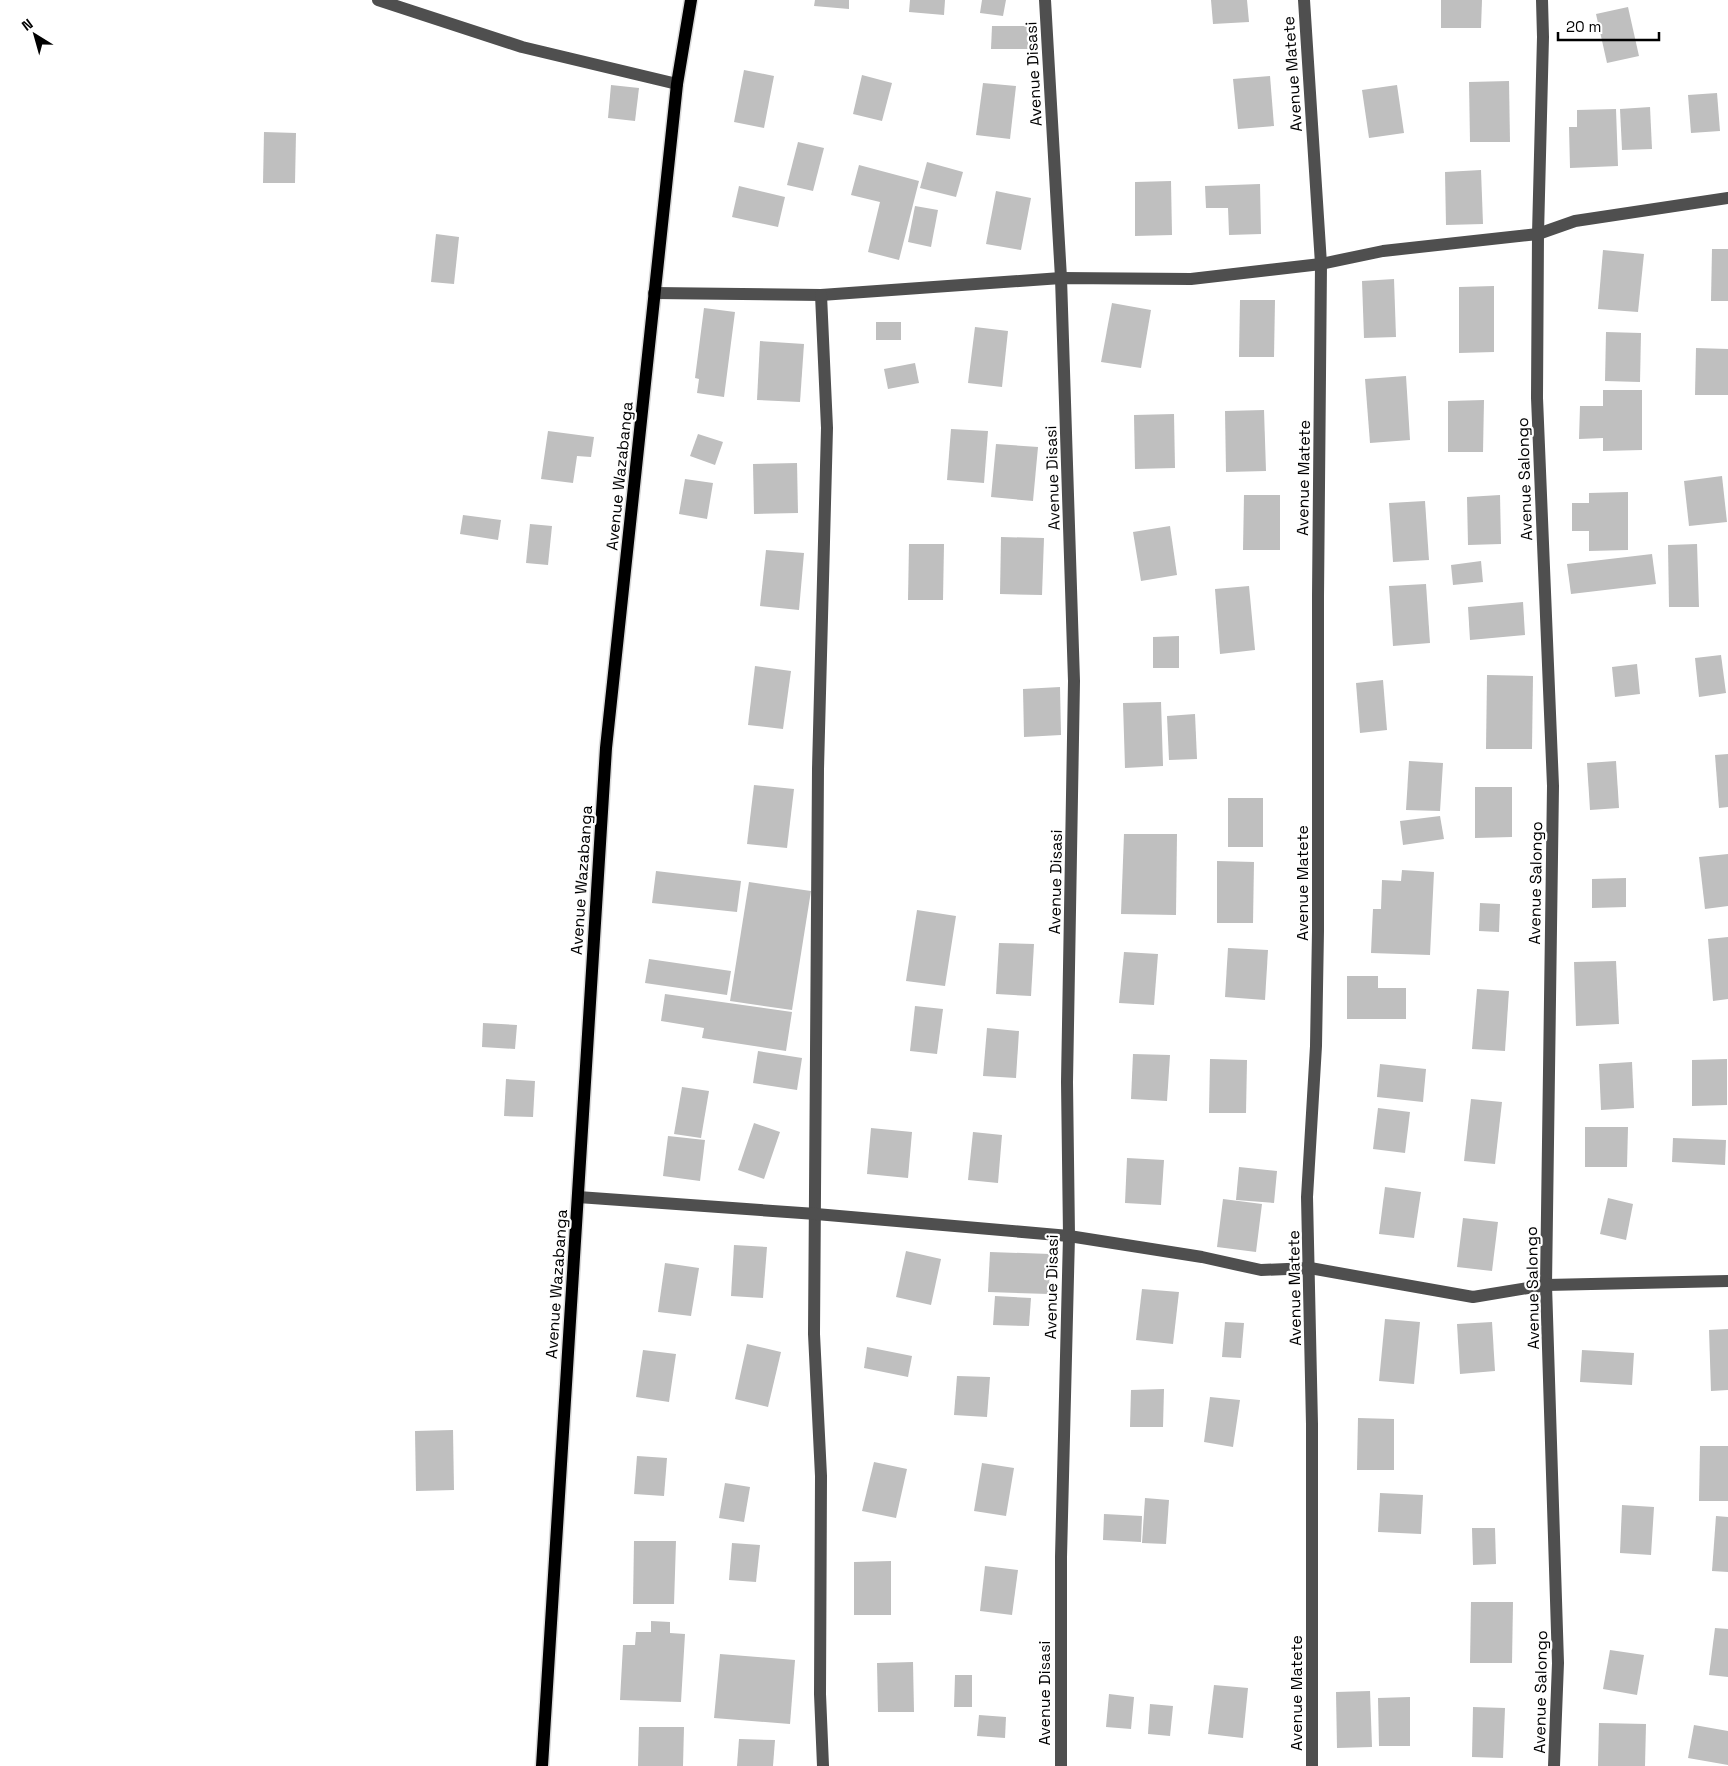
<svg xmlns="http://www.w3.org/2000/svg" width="1728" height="1766" font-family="'Space Grotesk',sans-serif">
<rect width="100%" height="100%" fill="#fff"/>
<g fill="#bfbfbf">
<path d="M815 0H849V9L814 6Z"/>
<path d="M910 0H945L944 15 909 12Z"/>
<path d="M982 0H1006L1003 16 980 13Z"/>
<path d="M1211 0H1247L1249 22 1213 24Z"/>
<path d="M1441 0H1482L1481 28H1441Z"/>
<path d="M1628 7 1639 56 1607 63 1596 14Z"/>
<path d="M992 26H1028V49H991Z"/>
<path d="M744 70 774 76 764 128 734 122Z"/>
<path d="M862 75 892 83 882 121 853 114Z"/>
<path d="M1270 76 1274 126 1238 129 1233 79Z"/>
<path d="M1509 81 1510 142H1470L1469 82Z"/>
<path d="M983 83 1016 86 1010 139 976 135Z"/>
<path d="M611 85 639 88 635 121 608 118Z"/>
<path d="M1397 85 1404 133 1369 138 1362 90Z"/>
<path d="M1717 93 1720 131 1691 133 1688 95Z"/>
<path d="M1650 107 1652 149 1622 150 1620 109Z"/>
<path d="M1616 109 1618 166 1570 168 1569 127H1577V110Z"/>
<path d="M264 132 296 133 295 183H263Z"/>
<path d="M798 142 824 148 813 191 787 185Z"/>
<path d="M927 162 963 172 956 197 920 188Z"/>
<path d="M859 165 919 181 899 260 868 252 880 202 851 195Z"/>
<path d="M1481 170 1483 224 1446 225 1445 172Z"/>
<path d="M1171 181 1172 235 1135 236V182Z"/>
<path d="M1260 184 1261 234 1229 235 1228 208H1206L1205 186Z"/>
<path d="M739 186 785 197 778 227 732 217Z"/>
<path d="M996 191 1031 198 1021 250 986 244Z"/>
<path d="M915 206 938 210 931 247 908 242Z"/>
<path d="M436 234 459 237 454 284 431 282Z"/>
<path d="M1712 249H1728V301H1711Z"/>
<path d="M1603 250 1644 254 1638 312 1598 309Z"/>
<path d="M1394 279 1396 337 1364 338 1362 281Z"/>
<path d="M1494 286V352L1459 353V287Z"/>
<path d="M1240 300H1275L1274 357H1239Z"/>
<path d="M1112 303 1151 310 1141 368 1101 362Z"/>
<path d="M704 308 735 312 724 397 697 393 699 379 695 378Z"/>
<rect x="876" y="322" width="25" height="18"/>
<path d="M975 327 1008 331 1002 387 968 383Z"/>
<path d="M1606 332 1641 333 1640 382 1605 381Z"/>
<path d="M760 341 804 344 800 402 757 400Z"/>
<path d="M1696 348 1728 349V395H1695Z"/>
<path d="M915 363 919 383 888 389 884 369Z"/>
<path d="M1406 376 1410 440 1370 443 1365 379Z"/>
<path d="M1603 390H1642V450L1603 451V438L1579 439 1580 406H1603Z"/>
<path d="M1484 400 1483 452H1448V401Z"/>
<path d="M1264 410 1266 471 1226 472 1225 411Z"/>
<path d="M1174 414 1175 468 1135 469 1134 415Z"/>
<path d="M951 429 988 431 984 483 947 480Z"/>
<path d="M548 431 594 437 591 457 577 456 573 483 541 479Z"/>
<path d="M698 434 723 442 715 465 690 456Z"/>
<path d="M996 444 1038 447 1033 501 991 497Z"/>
<path d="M797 463 798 513 754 514 753 464Z"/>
<path d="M1722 476 1727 522 1689 526 1684 481Z"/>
<path d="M685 479 713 483 707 519 679 514Z"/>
<path d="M1628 492V550L1589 551V531H1572V503H1589V493Z"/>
<path d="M1244 495H1280V550H1243Z"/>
<path d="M1500 495 1501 544 1468 545 1467 497Z"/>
<path d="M1425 501 1429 560 1393 562 1389 503Z"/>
<path d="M463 515 501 520 498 540 460 534Z"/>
<path d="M530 524 552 526 548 565 526 563Z"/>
<path d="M1170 526 1177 575 1141 581 1133 532Z"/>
<path d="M1001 537 1044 538 1042 595 1000 594Z"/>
<path d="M909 544H944L943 600H908Z"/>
<path d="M1697 544 1699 607H1669L1668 545Z"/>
<path d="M766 550 804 553 799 610 760 606Z"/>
<path d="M1652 554 1656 584 1571 594 1567 564Z"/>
<path d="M1481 561 1483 582 1453 585 1451 565Z"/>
<path d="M1426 584 1430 643 1393 646 1389 586Z"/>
<path d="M1249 586 1255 650 1220 654 1215 589Z"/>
<path d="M1523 602 1525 635 1470 640 1468 607Z"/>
<path d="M1179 636V668H1153V637Z"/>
<path d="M1721 655 1726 693 1699 697 1695 658Z"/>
<path d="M1637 664 1640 694 1615 697 1612 667Z"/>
<path d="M755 666 791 671 783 729 748 725Z"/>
<path d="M1487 675 1533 676 1532 749H1486Z"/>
<path d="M1383 680 1387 730 1360 733 1356 683Z"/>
<path d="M1060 687 1061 735 1024 737 1023 689Z"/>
<path d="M1161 702 1163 766 1125 768 1123 703Z"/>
<path d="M1195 714 1197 759 1169 760 1167 716Z"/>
<path d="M1728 754V807L1719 808 1715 755Z"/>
<path d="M1409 761 1443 763 1440 811 1406 810Z"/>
<path d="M1616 761 1619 808 1590 810 1587 763Z"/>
<path d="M754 785 794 789 787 848 747 844Z"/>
<path d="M1475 787H1512V837L1475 838Z"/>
<rect x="1228" y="798" width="35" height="49"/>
<path d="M1440 816 1444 839 1403 845 1400 821Z"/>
<path d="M1124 834H1177L1176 915 1121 914Z"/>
<path d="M1728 854V906L1705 909 1699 857Z"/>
<path d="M1217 861 1254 862 1253 923H1217Z"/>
<path d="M1402 870 1434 872 1430 955 1371 953 1373 909H1381L1382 880 1401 881Z"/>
<path d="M656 871 741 881 737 912 652 903Z"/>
<path d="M1626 878V907L1592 908V879Z"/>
<path d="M749 882 811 891 792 1010 730 1001Z"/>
<path d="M1480 903 1500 904 1499 932 1479 931Z"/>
<path d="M917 910 956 916 945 986 906 981Z"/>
<path d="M1728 937V999L1713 1001 1708 939Z"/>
<path d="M999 943 1034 944 1031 996 996 994Z"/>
<path d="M1228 948 1268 950 1265 1000 1225 997Z"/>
<path d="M1124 952 1158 954 1154 1005 1119 1003Z"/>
<path d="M649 959 731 971 727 995 645 983Z"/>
<path d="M1616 961 1619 1024 1576 1026 1574 962Z"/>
<path d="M1347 976H1378V988H1406V1019H1347Z"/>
<path d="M1477 989 1509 991 1505 1051 1472 1049Z"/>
<path d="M665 994 792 1012 786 1051 702 1038 704 1028 661 1021Z"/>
<path d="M915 1006 943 1009 937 1054 910 1051Z"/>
<path d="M483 1023 517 1025 515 1049 482 1047Z"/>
<path d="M987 1028 1019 1031 1016 1078 983 1076Z"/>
<path d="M758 1051 802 1058 797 1090 753 1083Z"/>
<path d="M1133 1054 1170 1055 1167 1101 1131 1099Z"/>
<path d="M1210 1059 1247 1060 1246 1113H1209Z"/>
<path d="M1727 1059V1105L1692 1106V1060Z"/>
<path d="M1632 1062 1634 1108 1601 1110 1599 1064Z"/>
<path d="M1380 1064 1426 1069 1423 1102 1377 1097Z"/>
<path d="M506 1079 535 1081 533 1117 504 1116Z"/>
<path d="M682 1087 709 1091 701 1138 674 1134Z"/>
<path d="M1471 1099 1502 1102 1495 1164 1464 1161Z"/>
<path d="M1378 1108 1410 1112 1405 1153 1373 1149Z"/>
<path d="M754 1123 780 1132 764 1179 738 1170Z"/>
<path d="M1585 1127H1628L1627 1167H1585Z"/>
<path d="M871 1128 912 1132 908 1178 867 1174Z"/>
<path d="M973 1132 1002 1135 998 1183 968 1180Z"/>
<path d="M668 1136 705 1140 700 1181 663 1176Z"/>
<path d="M1673 1138 1726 1140 1725 1165 1672 1162Z"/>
<path d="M1127 1158 1164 1160 1161 1205 1125 1203Z"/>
<path d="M1239 1167 1277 1171 1274 1203 1236 1200Z"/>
<path d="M1385 1187 1421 1192 1414 1238 1379 1234Z"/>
<path d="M1608 1198 1633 1204 1626 1240 1600 1234Z"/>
<path d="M1223 1199 1262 1204 1256 1252 1217 1247Z"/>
<path d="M1463 1218 1498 1222 1492 1271 1457 1267Z"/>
<path d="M734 1245 767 1247 763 1298 731 1296Z"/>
<path d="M906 1251 941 1259 931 1305 896 1297Z"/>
<path d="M990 1252 1050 1254 1049 1294 988 1292Z"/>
<path d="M665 1263 699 1268 691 1316 658 1312Z"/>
<path d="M1142 1289 1179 1292 1173 1344 1136 1340Z"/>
<path d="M995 1296 1031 1298 1029 1326 993 1325Z"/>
<path d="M1385 1319 1420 1322 1414 1384 1379 1381Z"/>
<path d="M1225 1322 1244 1323 1241 1358 1222 1357Z"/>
<path d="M1492 1322 1495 1371 1460 1374 1457 1324Z"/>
<path d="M1728 1329V1390L1711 1391 1709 1330Z"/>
<path d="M747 1344 781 1352 768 1407 735 1399Z"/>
<path d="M867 1347 912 1356 908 1377 864 1368Z"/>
<path d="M643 1350 676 1354 669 1402 636 1397Z"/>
<path d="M1582 1350 1634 1353 1632 1385 1580 1382Z"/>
<path d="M957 1376 990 1377 987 1417 954 1415Z"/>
<path d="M1164 1389 1163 1427H1130L1131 1390Z"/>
<path d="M1210 1397 1240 1400 1233 1447 1204 1442Z"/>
<path d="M1358 1418 1394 1419V1470H1357Z"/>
<path d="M453 1430 454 1490 416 1491 415 1431Z"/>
<path d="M1700 1446H1728V1501H1699Z"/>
<path d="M637 1456 667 1458 664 1496 634 1494Z"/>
<path d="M874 1462 907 1469 896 1518 862 1511Z"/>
<path d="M982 1463 1014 1468 1006 1516 974 1511Z"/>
<path d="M725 1483 750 1487 744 1522 719 1518Z"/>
<path d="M1380 1493 1423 1495 1421 1534 1378 1532Z"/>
<path d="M1145 1498 1169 1500 1166 1544 1142 1543Z"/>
<path d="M1622 1505 1654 1507 1651 1555 1620 1553Z"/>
<path d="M1104 1514 1142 1516 1141 1542 1103 1540Z"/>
<path d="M1716 1516 1728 1517V1572L1712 1571Z"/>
<path d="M1472 1528H1495L1496 1564 1473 1565Z"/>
<path d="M634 1541H676L674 1604H633Z"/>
<path d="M732 1543 760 1545 756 1582 729 1580Z"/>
<path d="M891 1561V1615H854V1562Z"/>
<path d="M985 1566 1018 1570 1012 1615 980 1611Z"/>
<path d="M1471 1602H1513L1512 1663H1470Z"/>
<path d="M651 1621 670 1622V1633L685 1634 681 1702 620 1700 623 1645H635L636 1632H651Z"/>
<path d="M1715 1628 1728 1629V1677L1709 1675Z"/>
<path d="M1610 1650 1644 1655 1637 1695 1603 1689Z"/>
<path d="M720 1654 795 1660 790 1724 714 1718Z"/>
<path d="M913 1662 914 1712H878L877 1663Z"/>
<path d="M955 1675H972V1707H954Z"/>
<path d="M1214 1685 1248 1688 1243 1738 1208 1734Z"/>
<path d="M1370 1691 1372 1747 1337 1748 1336 1692Z"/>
<path d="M1109 1694 1134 1697 1131 1729 1106 1727Z"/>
<path d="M1410 1697V1746H1379L1378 1698Z"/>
<path d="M1150 1704 1173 1706 1170 1736 1148 1734Z"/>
<path d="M1473 1707 1505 1708 1503 1758 1472 1757Z"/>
<path d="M979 1715 1006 1717 1005 1738 977 1736Z"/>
<path d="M1599 1723 1646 1724 1645 1766H1598Z"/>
<path d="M1694 1725 1728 1731V1765L1688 1758Z"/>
<path d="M639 1727H684L683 1766H638Z"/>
<path d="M739 1739 775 1740 773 1766H737Z"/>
</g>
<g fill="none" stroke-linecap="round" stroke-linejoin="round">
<g stroke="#dbdbdb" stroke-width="15">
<path id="major" d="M542 1766 606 748 677 84 691 0"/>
</g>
<g stroke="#4f4f4f" stroke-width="12">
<path d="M378 0 522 47 677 84"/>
<path d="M1045 0 1061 278 1074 681 1067 1082 1069 1236 1061 1557V1766"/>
<path d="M1304 0 1321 264 1318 596V931L1316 1046 1307 1197 1312 1424V1766"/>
<path d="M1542 0 1543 37 1538 234 1537 398 1553 786 1546 1285 1558 1663 1554 1766"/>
<path d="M654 293 821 295 1061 278 1191 279 1321 264 1383 251 1538 234 1575 221 1728 198"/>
<path d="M821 295 827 428 818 769 814 1334 821 1476 820 1694 823 1766"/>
<path d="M578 1197 816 1214 1069 1236 1202 1257 1261 1270 1310 1268 1473 1297 1546 1285 1728 1281"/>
</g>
<use href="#major" stroke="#000" stroke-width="12"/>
</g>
<g text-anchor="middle" stroke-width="4.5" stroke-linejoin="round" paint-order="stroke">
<g font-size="16" fill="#000" stroke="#fff">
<text transform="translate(1033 74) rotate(-93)" y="6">Avenue Disasi</text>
<text transform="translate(1292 74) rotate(-94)" y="6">Avenue Matete</text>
<text transform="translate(619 476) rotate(-84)" y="6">Avenue Wazabanga</text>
<text transform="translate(1052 478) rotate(-92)" y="6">Avenue Disasi</text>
<text transform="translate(1303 478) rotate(-89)" y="6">Avenue Matete</text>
<text transform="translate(1524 479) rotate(-92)" y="6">Avenue Salongo</text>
<text transform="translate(581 880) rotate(-86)" y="6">Avenue Wazabanga</text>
<text transform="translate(1055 882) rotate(-89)" y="6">Avenue Disasi</text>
<text transform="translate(1302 883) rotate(-90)" y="6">Avenue Matete</text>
<text transform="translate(1535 883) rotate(-89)" y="6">Avenue Salongo</text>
<text transform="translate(556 1284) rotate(-86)" y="6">Avenue Wazabanga</text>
<text transform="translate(1051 1287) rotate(-89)" y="6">Avenue Disasi</text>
<text transform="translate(1294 1288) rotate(-91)" y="6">Avenue Matete</text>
<text transform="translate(1532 1288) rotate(-91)" y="6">Avenue Salongo</text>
<text transform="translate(1540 1692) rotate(-89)" y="6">Avenue Salongo</text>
<text transform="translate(1044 1693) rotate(-90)" y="6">Avenue Disasi</text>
<text transform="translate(1296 1693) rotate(-90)" y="6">Avenue Matete</text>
</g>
</g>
<g transform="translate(35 35) rotate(323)" stroke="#ffffff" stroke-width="4" paint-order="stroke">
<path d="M0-4L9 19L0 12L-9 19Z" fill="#000000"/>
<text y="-8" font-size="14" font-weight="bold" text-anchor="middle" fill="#000000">N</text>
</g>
<path d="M1558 32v8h101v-8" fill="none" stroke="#000000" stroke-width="2.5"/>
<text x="1566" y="32" font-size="15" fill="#000000" stroke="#ffffff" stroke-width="4" paint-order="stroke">20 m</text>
</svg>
